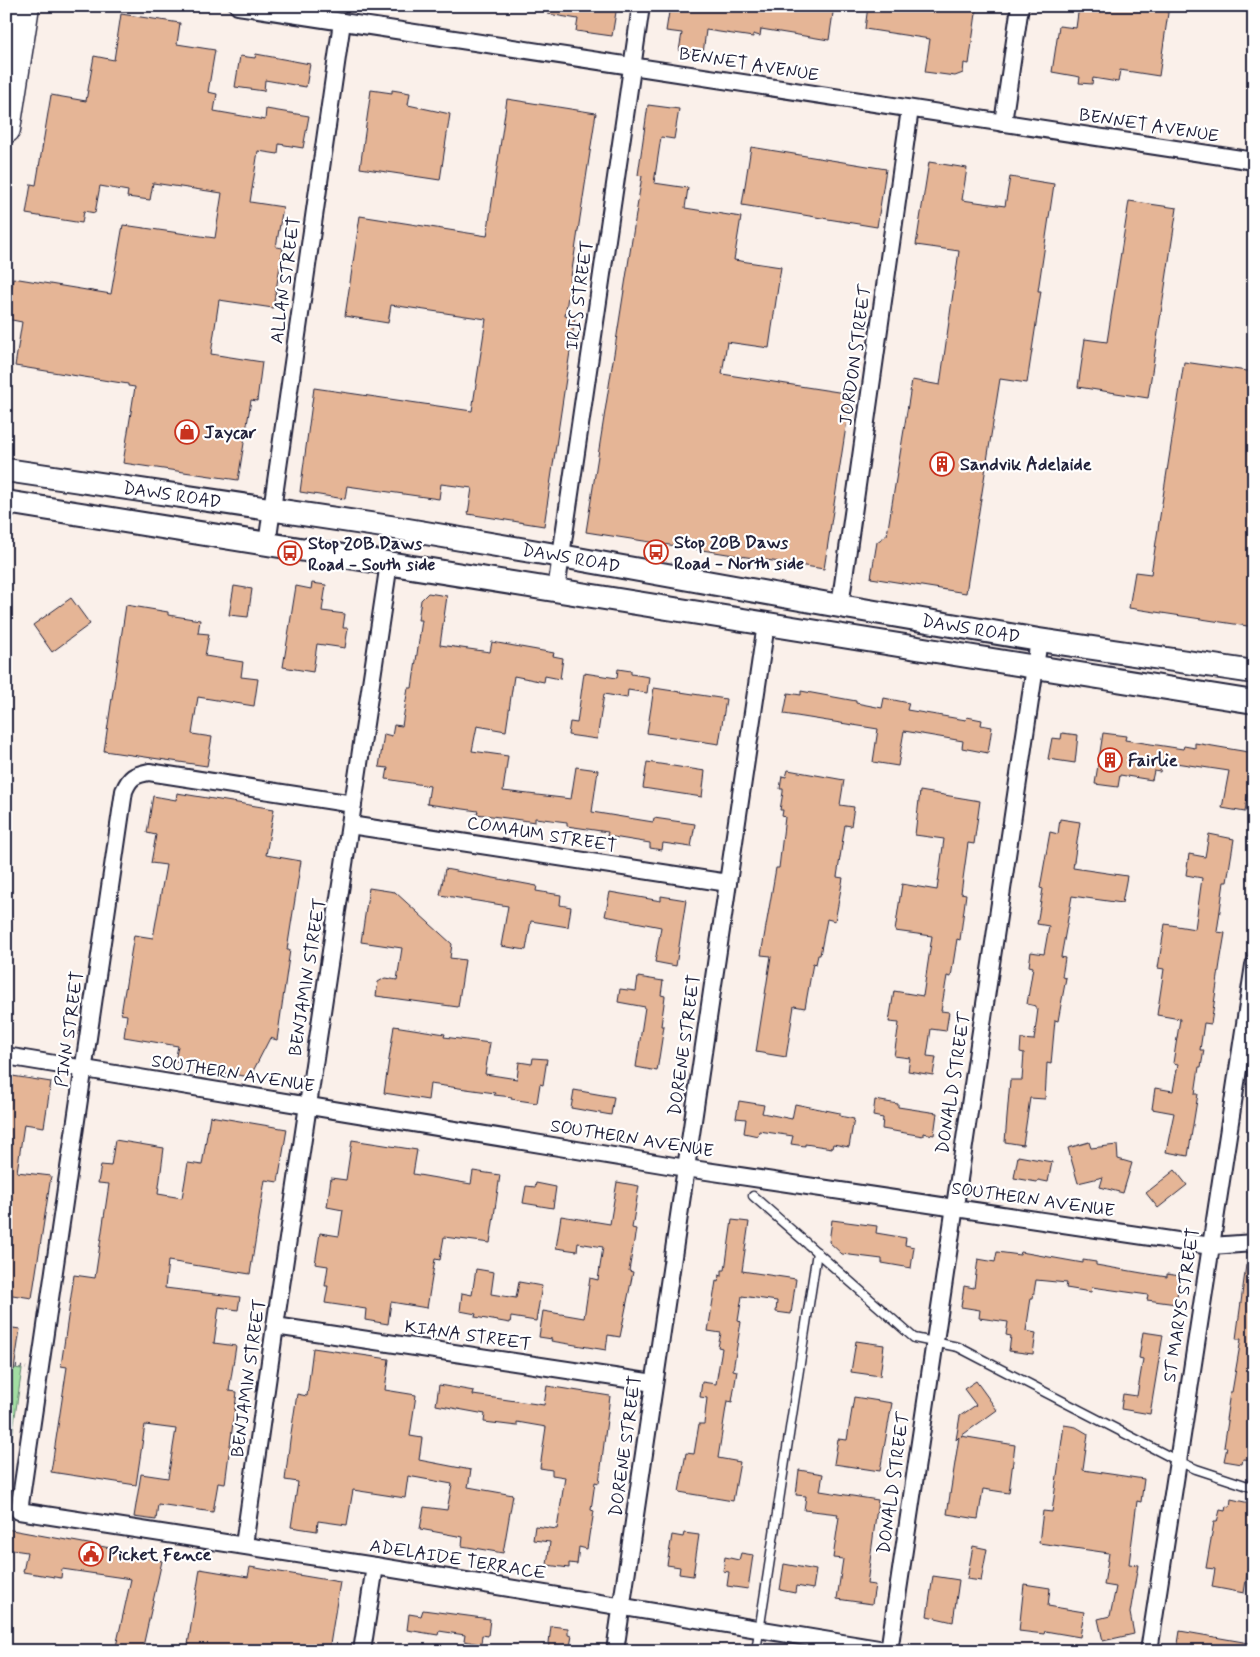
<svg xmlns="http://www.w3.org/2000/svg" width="1260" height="1657" font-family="Mynerve,sans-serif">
<rect width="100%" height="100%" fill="#faf0ea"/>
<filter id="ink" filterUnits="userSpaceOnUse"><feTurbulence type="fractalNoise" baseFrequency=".02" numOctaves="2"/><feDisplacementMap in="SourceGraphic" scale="10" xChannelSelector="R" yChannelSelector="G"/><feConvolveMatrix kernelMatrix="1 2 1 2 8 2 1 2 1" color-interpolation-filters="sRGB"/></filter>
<g filter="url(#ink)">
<path fill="#a2dda3" stroke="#62806f" d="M6 1367 22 1369 6 1477Z"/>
<g fill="#e5b596" stroke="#22223b">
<path d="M549 6H617L612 36 576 31 578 19 548 14Z"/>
<path d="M670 6H834L829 40 761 29 760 36 753 34V37L706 30 703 54 679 51 682 33 666 31Z"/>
<path d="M868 6H977L969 64 964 63 963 73 955 76 925 72 930 39 865 29Z"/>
<path d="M1079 6H1169L1159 76 1120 70 1118 82 1093 78 1092 84 1079 83 1080 77 1052 72 1059 26 1076 28Z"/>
<path d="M121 14 180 23 177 44 215 50 208 92 217 94 214 111 265 120 266 109 309 116 303 148 279 144 278 154 258 151 250 202 283 207 276 247 283 248 273 308 219 300 211 354 262 362 257 401 251 400 238 480 123 463 135 387 128 386V384L15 366 22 322 7 319 13 278 111 294 123 225 215 238 222 193 153 183 150 200 127 197 128 191 100 186 95 213 84 211 82 223 26 214 31 184 36 185 51 95 86 101 94 56 114 60Z"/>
<path d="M256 54 310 64 306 87 265 80 264 91 235 87 240 56 255 58Z"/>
<path d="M371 90 392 93V90L410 93 408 105 450 114 440 180 360 168Z"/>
<path d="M507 99 596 113 565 316 575 318 544 526 468 514 472 488 441 484 439 499 347 486 345 499 300 492 314 388 472 411 486 319 391 305 388 323 345 316 360 216 487 236Z"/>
<path d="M648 105 679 109 674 139 661 137 654 183 688 188 685 208 741 217 734 260 781 267 769 348 727 342 722 374 851 394 824 569 586 532 642 176 638 175Z"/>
<path d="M751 147 886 169 877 227 742 205Z"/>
<path d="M929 162 967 168 962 200 1005 206 1010 177 1054 184 1038 291H1041L1027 383 1000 379 966 593 871 578 877 542 887 535 912 380 940 385 959 251 916 245Z"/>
<path d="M1129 201 1177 208 1148 398 1078 387 1085 339 1107 342Z"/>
<path d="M1184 362 1254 372V627L1129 608 1135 572 1151 574Z"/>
<path d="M312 583 326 585 322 611 345 614 343 628H348L345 648 317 644 313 672 283 667 296 586 311 589Z"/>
<path d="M234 586 252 589 248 617 229 615Z"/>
<path d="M428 593 447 596 440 645 490 652 492 642 554 653 553 656 563 658 560 679 545 676 544 682 514 676 506 731 477 726 472 751 508 756 503 791 571 799 576 767 598 770 592 812 653 822 654 818 695 824 691 847 663 843 662 850 650 848V843L607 836 608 832 567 826V822L535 818V822L521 820 477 814 478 811 427 804 430 786 386 779 388 768 379 767 384 734 392 736 394 725 402 726 408 688H412L422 620H418L421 600Z"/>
<path d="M71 598 90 624 52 652 33 625Z"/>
<path d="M126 605 168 612V615L200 620 198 633 209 634 205 656 243 662 241 677 258 679 254 706 198 697 192 734 212 737 207 766 104 751Z"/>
<path d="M618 669 631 671V674L649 677 647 693 628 690 627 698 604 694 597 739 568 735 570 722 577 723 584 673 617 678Z"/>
<path d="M654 688 726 699 719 744 647 733Z"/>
<path d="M801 691 856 701V703L882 708 884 698 909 703 907 710 966 720 967 717 982 720 981 725 992 727 988 753 962 748 963 741 904 731 898 766 873 762 878 729 784 714 788 693 801 695Z"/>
<path d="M1062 733 1078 735 1075 763 1048 759 1052 738 1061 739Z"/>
<path d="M1103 733 1126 736 1125 740 1183 749 1184 746 1195 748V743L1254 753 1245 812 1222 808 1229 771 1162 761 1160 772 1154 771 1152 780 1120 775 1118 787 1095 784Z"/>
<path d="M647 762 705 771 702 797 643 788Z"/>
<path d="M788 770 844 780 840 805 854 807 851 826 845 825 837 877 843 878 835 921 827 919 820 955H818L816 964 813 963 805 1008 794 1006 786 1057 756 1052 771 956 761 955 776 868H779L785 817 782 816 783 810H780L783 792V789H780L782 776 786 777Z"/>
<path d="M920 791 980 801 974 844 968 843 961 893 966 894 960 940 957 939 951 977 947 976 941 1011 949 1012 946 1031 931 1029 927 1056 936 1057 933 1075 908 1071 910 1058 894 1056 899 1023 889 1022 894 991 923 996 932 936 895 931 902 884 937 890 944 839 915 835Z"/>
<path d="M177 793 274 809 266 855 301 861 287 950H290L277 1040 270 1038 250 1077 200 1069 201 1065 175 1061 178 1046 124 1037 127 1015 121 1014 134 935 153 938 166 865 151 863 156 835 147 833 153 796 176 800Z"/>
<path d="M1060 819 1080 822 1073 868 1127 876 1122 903 1072 896 1061 957 1065 958 1062 977 1066 978 1058 1021 1055 1020 1051 1064 1047 1063 1045 1099 1030 1098 1023 1145 1005 1142 1010 1080H1022L1024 1053 1020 1052 1021 1039 1034 1040 1038 1009H1036V1006L1027 1004 1033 967 1029 966 1031 952 1044 954 1049 926 1037 924 1043 889 1040 888 1050 832 1058 834Z"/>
<path d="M1209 834 1234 839 1227 882H1224L1217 932 1225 933 1220 963 1211 1024 1204 1023 1200 1050H1204L1201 1067H1199L1195 1094H1198L1188 1156 1166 1152 1174 1113 1152 1109 1155 1088 1173 1091 1178 1064 1173 1063 1180 1019 1157 1015 1164 969 1158 968 1165 924 1195 929 1202 878 1186 875 1189 854 1205 857Z"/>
<path d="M445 869 537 886 536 891 561 895 560 905 571 907 568 927 531 921 526 950 501 946 508 906 440 895Z"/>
<path d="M369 888 395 892 452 944 450 958 465 960 458 1007 376 996 378 982 385 978 397 980 402 948 361 942Z"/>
<path d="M610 892 661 901V896L686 900 676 966 655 962 661 927 605 916Z"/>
<path d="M638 977 663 981 661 995 665 996 661 1026H664L657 1071 636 1067 645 1007 618 1002 620 989 636 991Z"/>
<path d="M394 1026 445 1034 444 1037 490 1043 485 1074 517 1079 519 1062 532 1064 533 1058 547 1059 543 1085 540 1084 537 1103 511 1099 512 1097 494 1095 495 1093 430 1084 428 1100 384 1093Z"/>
<path d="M6 1075 51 1082 44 1127 24 1124 17 1172 51 1176 32 1298 6 1294Z"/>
<path d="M574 1090 614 1097 611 1115 571 1108Z"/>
<path d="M875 1100 898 1104V1107L937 1113 934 1135 923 1133V1136L882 1129 883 1118 873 1116Z"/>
<path d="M739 1101 764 1105 762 1113 792 1119 795 1104 840 1113V1116L854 1119 849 1147 833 1144 832 1148 805 1144V1146L791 1144 793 1136 759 1131 758 1136 744 1133 746 1119 736 1118Z"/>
<path d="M210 1116 287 1129 278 1182 265 1180 250 1274 168 1261 165 1288 240 1297 238 1310 219 1307 214 1343 236 1346 229 1391 237 1392 225 1484 218 1483 213 1512 158 1504 156 1520 134 1517 141 1474 168 1478 176 1429 145 1425 136 1485 51 1472 67 1367 61 1366 74 1275 95 1278 109 1184 98 1183 101 1165 111 1166 115 1140 164 1148 158 1194 182 1198 188 1163 202 1165Z"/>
<path d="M352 1140 417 1150 413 1174 471 1184 473 1171 500 1175 490 1243 444 1237 440 1260 435 1259 427 1308 391 1302 388 1324 365 1320 366 1309 325 1303 328 1286H325L328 1266 315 1264 320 1233 339 1236 343 1210 327 1207 331 1178 346 1180Z"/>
<path d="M1089 1142 1091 1148 1117 1145 1118 1159 1132 1163 1123 1193 1100 1187 1103 1177 1078 1183 1068 1148Z"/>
<path d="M1018 1156 1052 1162 1048 1182 1038 1180 1037 1182 1014 1178Z"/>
<path d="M1175 1170 1187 1185 1158 1208 1146 1193Z"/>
<path d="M617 1182 639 1186 632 1228 636 1229 629 1271 633 1272 620 1337 608 1335 606 1350 551 1341 552 1339 539 1337 543 1311 584 1318 590 1278 598 1280 603 1247 578 1243 577 1251 556 1248 561 1216 610 1224Z"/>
<path d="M536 1183 556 1187 553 1208 523 1203 526 1186 535 1187Z"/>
<path d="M732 1220 749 1222 742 1271 796 1279 791 1314 776 1312 777 1301 742 1296 738 1321 741 1322 733 1370 737 1371 732 1402 727 1401 718 1458 740 1462 733 1501 679 1492 686 1453 694 1454 699 1424H704L707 1398 700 1397 702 1382 716 1384 722 1348 718 1347 721 1333 708 1331 716 1281 718 1282 719 1275 722 1276V1270H725Z"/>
<path d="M832 1220 877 1226 876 1233 906 1238 905 1245 914 1247 911 1268 882 1263V1259L842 1254 829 1242Z"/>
<path d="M997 1252 1020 1255 1021 1252 1083 1263V1260L1096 1262V1265L1142 1273 1167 1277V1274L1180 1276 1176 1304 1147 1300 1148 1295 1092 1287 1091 1292 1066 1288 1067 1283 1036 1280 1033 1298H1031L1026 1331 1036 1333 1033 1354 1009 1351 1011 1336 1006 1335 1008 1322 979 1318 980 1310 961 1307 964 1286 974 1288 978 1259 995 1262Z"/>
<path d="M1246 1265 1254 1266V1460L1243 1459 1242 1464 1224 1461 1227 1447H1224L1228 1421 1226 1420 1230 1392H1232L1241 1339H1236Z"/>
<path d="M476 1269 494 1272 491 1294 516 1298 519 1282 542 1286 536 1321 511 1317 510 1323 475 1317 476 1314 460 1311 462 1293 472 1295Z"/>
<path d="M6 1327 20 1329 14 1370 6 1369Z"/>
<path d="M1143 1332 1163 1335 1150 1414 1121 1409 1123 1394 1137 1396 1143 1359 1139 1358Z"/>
<path d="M856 1341 884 1345 880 1376 851 1372Z"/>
<path d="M313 1348 389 1359 385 1390 416 1395 410 1436 422 1438 419 1460 471 1470 468 1487 513 1495 503 1553 462 1546 463 1537 420 1529 424 1507 447 1510 452 1484 408 1476 405 1498 353 1490 347 1525 318 1521 317 1531 291 1527 298 1482 285 1480 290 1440 297 1394 307 1396Z"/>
<path d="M976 1381 997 1410 961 1436 1015 1445 1009 1493 983 1489 978 1519 947 1514 959 1437 956 1440 960 1416 976 1405 964 1389Z"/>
<path d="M439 1385 474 1391 473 1395 544 1405 547 1386 610 1396 599 1483 595 1482 591 1510 594 1511 591 1529H590L587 1549 579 1547 577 1564 569 1563V1568L547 1565 550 1542 533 1540 535 1526 557 1529 565 1477 552 1475V1470L540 1468 546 1427 517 1422V1426L484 1422 485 1414 436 1405Z"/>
<path d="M854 1397 892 1403 880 1471 834 1464 838 1439 847 1440Z"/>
<path d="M1064 1425 1076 1427 1088 1434 1083 1470 1144 1479 1141 1502 1137 1501 1129 1564 1138 1565 1130 1613 1134 1634 1103 1641 1098 1619 1110 1616 1116 1587 1104 1585 1109 1553 1039 1543 1043 1511 1052 1512Z"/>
<path d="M799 1470 823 1474 820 1491 878 1500 867 1584 875 1585 872 1604 837 1599 843 1559 833 1558 839 1517 837 1516 838 1514 804 1510 806 1496 796 1495Z"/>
<path d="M1231 1499 1254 1504 1248 1529 1254 1530V1543H1252L1244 1593 1212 1587 1215 1569 1206 1568 1214 1522H1217L1220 1510 1225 1511 1226 1506 1230 1507Z"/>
<path d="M6 1529 116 1549V1551L162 1561 142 1651H115L131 1579 62 1569 61 1578 23 1572 27 1552 6 1549Z"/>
<path d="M684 1533 699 1535 693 1576 679 1574 680 1567 667 1565 672 1535 683 1537Z"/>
<path d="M973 1546 987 1549 981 1581 967 1579Z"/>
<path d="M741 1553 753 1555 748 1589 727 1586 729 1572 723 1571 725 1557 739 1560Z"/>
<path d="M784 1564 816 1570 813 1589 796 1586 795 1593 780 1590Z"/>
<path d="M250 1567 340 1582 329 1651H187L200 1569 248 1577Z"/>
<path d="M933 1576 959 1580 953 1622 927 1616Z"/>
<path d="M1024 1584 1050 1588 1048 1606 1084 1612 1080 1637 1045 1631 1044 1634 1019 1631Z"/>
<path d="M423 1610 490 1619 488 1636 482 1635 481 1644 464 1641 465 1635 439 1631 438 1635 407 1630 409 1614 421 1616Z"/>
<path d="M551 1626 568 1628V1635L572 1636 569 1651H548Z"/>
<path d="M1180 1631 1249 1643V1651L1177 1650Z"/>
</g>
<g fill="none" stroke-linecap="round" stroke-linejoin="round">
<g stroke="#22223b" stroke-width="11">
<g id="lane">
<path d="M753 1196 914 1338 958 1347 1178 1461 1196 1469 1254 1488"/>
<path d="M756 1651 817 1252"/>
</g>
</g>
<g stroke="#22223b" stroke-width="20">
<g id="street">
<path d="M238 6 1254 161"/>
<path d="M1003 123 1020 6"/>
<path d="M267 544 342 22"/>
<path d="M556 590 641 6"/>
<path d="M840 606 910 109"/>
<path d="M353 804 149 772C134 775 130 777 124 791L19 1511 375 1566 891 1651"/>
<path d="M350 825 728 883"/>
<path d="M6 1056 686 1168 1211 1246 1254 1243"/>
<path d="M275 1326 654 1383"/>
<path d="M244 1545 275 1326 389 563"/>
<path d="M362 1651 375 1566"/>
<path d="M615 1651 766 624"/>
<path d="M889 1651 1039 640"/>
<path d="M1149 1651 1254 965"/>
</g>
</g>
<g stroke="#22223b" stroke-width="26">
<g id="secondary">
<path id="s1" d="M6 470 390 527 561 556 834 605 1039 640 1254 672"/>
<path d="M6 502 1254 702"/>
</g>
</g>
<g stroke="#22223b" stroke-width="31">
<path id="highway" d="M6 129 25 6"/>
</g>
<path stroke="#22223b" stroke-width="3" stroke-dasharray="1 4" stroke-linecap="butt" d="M6 1365 26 1368"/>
<use href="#lane" stroke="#fff" stroke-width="8"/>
<use href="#street" stroke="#fff" stroke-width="16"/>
<use href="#secondary" stroke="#fff" stroke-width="22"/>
<use href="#highway" stroke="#fff" stroke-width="28"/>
</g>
</g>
<defs>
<g id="shop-ring" transform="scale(1.25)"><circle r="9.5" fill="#fff" stroke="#c8321e" stroke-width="1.5"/><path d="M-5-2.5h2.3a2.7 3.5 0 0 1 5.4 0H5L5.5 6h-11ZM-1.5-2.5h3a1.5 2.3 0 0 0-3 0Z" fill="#c8321e"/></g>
<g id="building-ring" transform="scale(1.25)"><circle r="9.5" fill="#fff" stroke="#c8321e" stroke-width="1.5"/><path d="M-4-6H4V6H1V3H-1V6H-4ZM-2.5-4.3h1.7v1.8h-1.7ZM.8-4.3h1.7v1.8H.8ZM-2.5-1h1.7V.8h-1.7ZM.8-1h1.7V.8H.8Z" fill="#c8321e"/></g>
<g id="bus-ring" transform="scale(1.25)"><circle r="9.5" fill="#fff" stroke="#c8321e" stroke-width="1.5"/><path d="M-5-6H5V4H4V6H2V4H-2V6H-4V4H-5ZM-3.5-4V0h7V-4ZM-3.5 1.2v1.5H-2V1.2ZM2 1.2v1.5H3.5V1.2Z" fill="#c8321e"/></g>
<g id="civic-ring" transform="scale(1.25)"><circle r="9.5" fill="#fff" stroke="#c8321e" stroke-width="1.5"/><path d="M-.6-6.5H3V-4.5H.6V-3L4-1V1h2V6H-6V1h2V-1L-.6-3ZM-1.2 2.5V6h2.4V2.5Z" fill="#c8321e"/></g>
</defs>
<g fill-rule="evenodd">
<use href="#shop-ring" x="187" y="432"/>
<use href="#building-ring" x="942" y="464"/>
<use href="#bus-ring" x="656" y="552"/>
<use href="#bus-ring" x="290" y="553"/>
<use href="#building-ring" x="1110" y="760"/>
<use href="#civic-ring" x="91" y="1554"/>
</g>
<g text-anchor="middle" stroke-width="4.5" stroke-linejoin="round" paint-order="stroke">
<g font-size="18" fill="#22223b" stroke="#fff">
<text transform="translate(749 64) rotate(9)" y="6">BENNET AVENUE</text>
<text transform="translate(1149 125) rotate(9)" y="6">BENNET AVENUE</text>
<text transform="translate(285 280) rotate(-82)" y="6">ALLAN STREET</text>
<text transform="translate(579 295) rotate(-82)" y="6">IRIS STREET</text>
<text transform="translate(855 355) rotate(-82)" y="6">JORDON STREET</text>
<text dy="6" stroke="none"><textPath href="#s1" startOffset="168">DAWS ROAD</textPath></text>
<text dy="6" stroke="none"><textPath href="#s1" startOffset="572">DAWS ROAD</textPath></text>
<text dy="6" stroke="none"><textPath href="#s1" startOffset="978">DAWS ROAD</textPath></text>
<text transform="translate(542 834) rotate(9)" y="6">COMAUM STREET</text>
<text transform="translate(307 977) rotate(-81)" y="6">BENJAMIN STREET</text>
<text transform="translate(69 1029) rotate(-82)" y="6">PINN STREET</text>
<text transform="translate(684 1045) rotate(-82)" y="6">DORENE STREET</text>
<text transform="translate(233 1073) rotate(9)" y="6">SOUTHERN AVENUE</text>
<text transform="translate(953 1083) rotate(-81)" y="6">DONALD STREET</text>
<text transform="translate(632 1138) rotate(9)" y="6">SOUTHERN AVENUE</text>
<text transform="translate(1033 1199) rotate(8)" y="6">SOUTHERN AVENUE</text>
<text transform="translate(1181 1305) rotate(-81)" y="6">ST MARYS STREET</text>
<text transform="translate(468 1335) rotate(8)" y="6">KIANA STREET</text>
<text transform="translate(248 1378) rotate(-82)" y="6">BENJAMIN STREET</text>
<text transform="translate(625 1446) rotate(-82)" y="6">DORENE STREET</text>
<text transform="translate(893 1483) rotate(-82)" y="6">DONALD STREET</text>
<text transform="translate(458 1559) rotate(9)" y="6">ADELAIDE TERRACE</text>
</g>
<g font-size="18" font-weight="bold" fill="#22223b" stroke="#fff" text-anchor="start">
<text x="204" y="438">Jaycar</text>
<text x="960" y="470">Sandvik Adelaide</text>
<text x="674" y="548">Stop 20B Daws<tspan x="674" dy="21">Road - North side</tspan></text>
<text x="308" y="549">Stop 20B Daws<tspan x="308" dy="21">Road - South side</tspan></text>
<text x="1128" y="766">Fairlie</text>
<text x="108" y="1560">Picket Fence</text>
</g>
</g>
<rect width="1260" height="1657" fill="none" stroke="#fff" stroke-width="25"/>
<rect x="12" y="12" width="1235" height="1632" fill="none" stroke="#22223b" stroke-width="2" filter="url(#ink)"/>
</svg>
